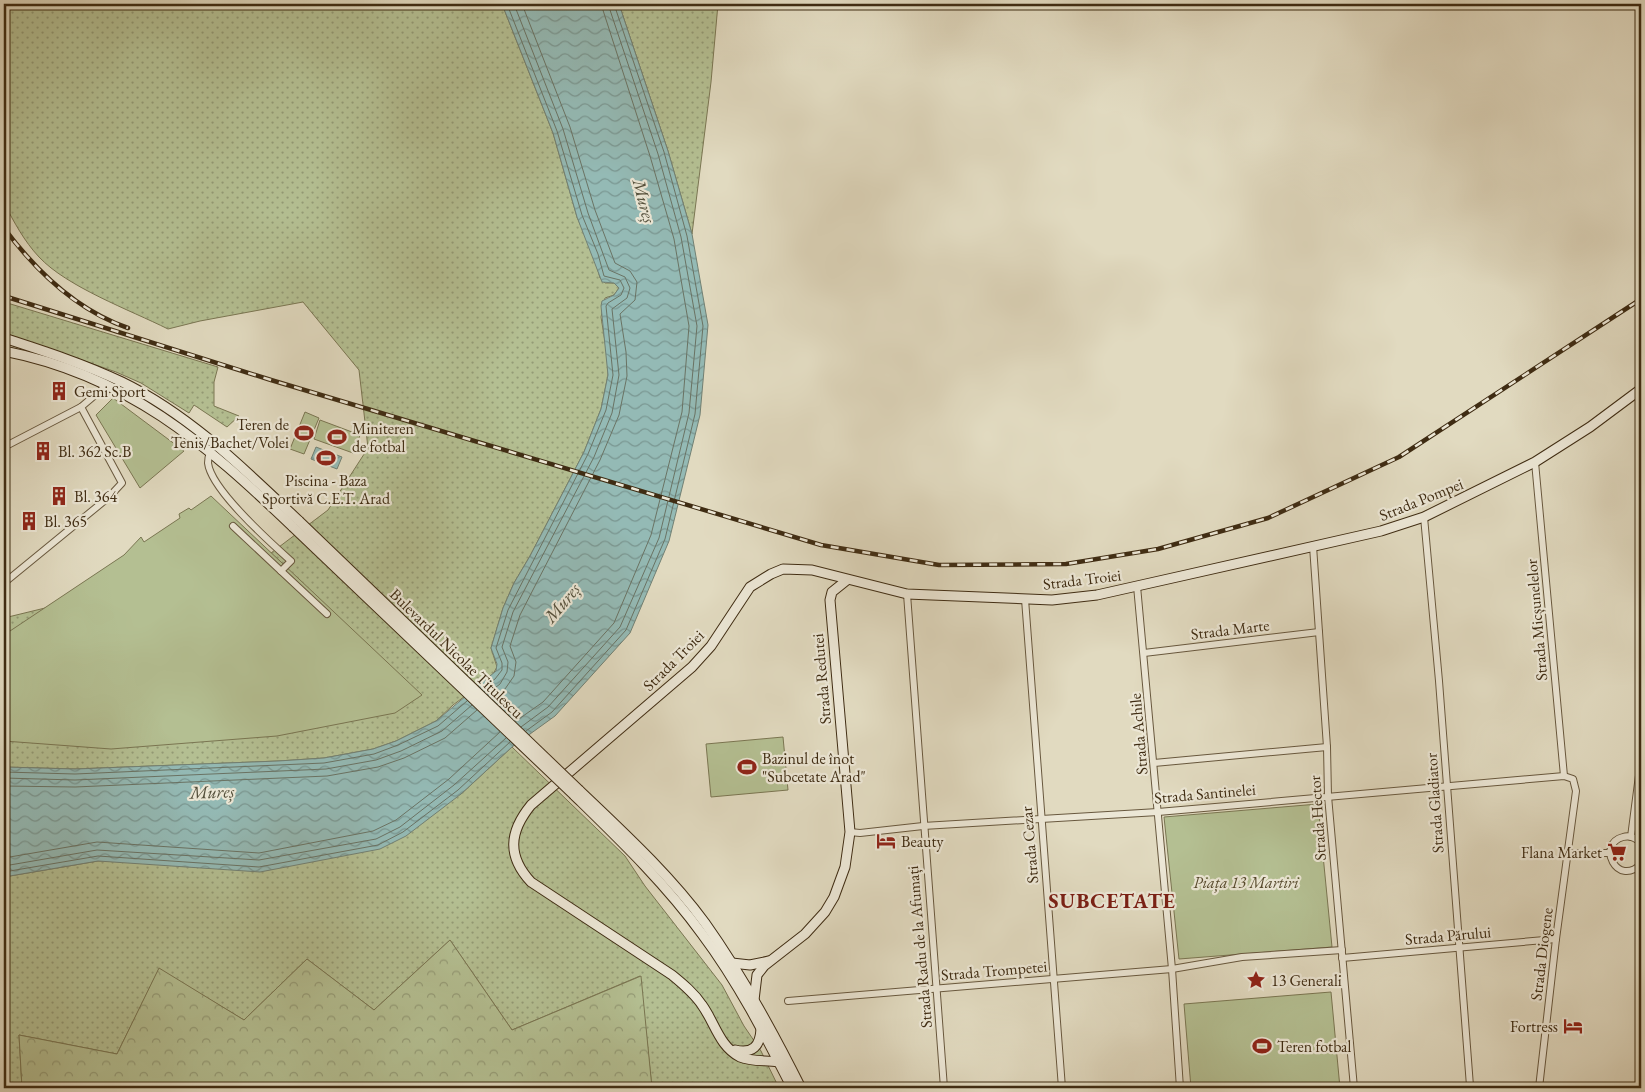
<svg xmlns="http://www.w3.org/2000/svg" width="1645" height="1092" font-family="'EB Garamond',serif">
<defs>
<pattern id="grass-dots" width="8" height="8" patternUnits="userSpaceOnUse" patternTransform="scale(1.25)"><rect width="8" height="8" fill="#b4bf92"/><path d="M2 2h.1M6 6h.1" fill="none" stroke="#949b76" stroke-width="1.8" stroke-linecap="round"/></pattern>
<pattern id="forest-crowns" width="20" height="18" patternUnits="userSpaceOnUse" patternTransform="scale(1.25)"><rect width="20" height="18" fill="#b4bf92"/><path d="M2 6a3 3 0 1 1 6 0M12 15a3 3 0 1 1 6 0" fill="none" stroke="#949b76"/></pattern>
<pattern id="water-waves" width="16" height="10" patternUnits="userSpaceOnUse" patternTransform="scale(1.25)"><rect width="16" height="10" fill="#94bab5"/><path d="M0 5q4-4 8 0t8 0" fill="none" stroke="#7a9792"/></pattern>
</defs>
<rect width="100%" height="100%" fill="#e1dac0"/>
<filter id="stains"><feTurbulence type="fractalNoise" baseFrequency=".004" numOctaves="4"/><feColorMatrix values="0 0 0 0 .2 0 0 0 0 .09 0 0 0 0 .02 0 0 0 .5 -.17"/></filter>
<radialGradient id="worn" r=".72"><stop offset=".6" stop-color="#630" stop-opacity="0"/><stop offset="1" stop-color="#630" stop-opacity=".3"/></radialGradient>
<g fill="url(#grass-dots)" stroke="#7a7652">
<path d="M4 4H502L553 133 577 217 594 256 600 278 605 283H614L619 288 614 295 605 298 601 317 607 354 608 375 601 409 584 452 530 556 514 583 503 608 491 648 497 667 492 676 453 705 436 721 396 741 373 749 324 758 278 761 75 769 4 767V618L271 553 328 510 368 448 359 370 303 302 200 321 168 329C130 310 67 287 39 257 24 241 14 222 4 203Z"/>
<path d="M619 4H718L711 82 692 234 668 151Z"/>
<path d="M4 302 218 367 214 382V406L239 416 227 427 194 405 189 413 141 383 116 372 4 333Z"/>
<path d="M512 747 625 856 645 886 722 985 744 1026 761 1051 779 1088H652L640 976 512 1030 450 940 374 1010 307 959 244 1020 159 969 117 1054 19 1035 22 1088H4V877L98 861H129L461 794Z"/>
</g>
<path fill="url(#forest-crowns)" stroke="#7a7652" d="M450 940 512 1030 641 976 652 1088H22L19 1035 117 1054 159 968 244 1020 307 959 374 1010Z"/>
<g fill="#b4bf92" stroke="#7a7652">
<path d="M113 398 184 451 140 488 96 415Z"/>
<path d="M305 412 319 418 304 454 290 449Z"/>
<path d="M320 420 360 435 353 453 314 439Z"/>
<path d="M211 496 422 695 395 713 277 736 111 749 4 741V635L124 555 141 537 144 542 180 518 179 514 189 508 191 510Z"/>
<path d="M783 737 788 790 711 797 706 744Z"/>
<path d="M1318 804 1332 947 1179 959 1164 817Z"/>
<path d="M1331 992 1340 1088H1191L1184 1004Z"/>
</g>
<g fill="url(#water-waves)" stroke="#728174">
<path d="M502 4H619L668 151 692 234 708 325 700 415 669 541 630 633 555 716 512 747 461 794 406 836 380 849 260 872 98 861 4 877V767L75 769 278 761 324 758 373 749 396 741 436 721 496 671 497 664 491 648 503 608 514 583 530 556 584 452 601 409 608 375 601 306 602 301 614 295 619 288 614 283 602 282 577 217 553 133Z"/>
<path d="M316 447 342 457 337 469 311 459Z"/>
</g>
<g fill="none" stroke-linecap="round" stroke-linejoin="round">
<g stroke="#6a7364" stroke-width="1">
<path d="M482 689 495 679 502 670V663L496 648 508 610 588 454 606 410 613 375 606 306 608 303 621 295 624 288 620 280 604 276 598 254 582 215 557 131 507 4"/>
<path d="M487 694 500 684 507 672 508 662 502 647 513 612 594 457 612 413 619 375 612 309 627 298 630 288 625 277 609 270 588 213 563 129 514 4"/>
<path d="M492 699 505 689 514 676 516 662 510 646 520 615 600 460 619 415 627 376 626 352 620 314 635 300 637 282 630 271 615 263 595 210 570 127 522 4"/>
<path d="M516 721 543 702 614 623 651 535 682 412 689 326 674 239 650 156 601 4"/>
<path d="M521 727 548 707 620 627 659 538 689 413 697 326 681 237 658 154 608 4"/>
<path d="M526 731 552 712 626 630 665 539 695 414 703 326 687 236 664 152 614 4"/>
<path d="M4 772 75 774 324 763 374 754 398 745 438 726 467 701"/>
<path d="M4 778 75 780 326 769 376 760 401 751 442 731 472 705"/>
<path d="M4 786 75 787 327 776 378 767 404 758 445 738 477 710"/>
<path d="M4 858 97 842 259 853 373 831 396 820 449 779 500 732"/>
<path d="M4 866 97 850 259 860 376 839 400 827 454 785 506 738"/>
<path d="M4 872 98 856 259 867 378 845 403 832 458 790 510 742"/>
</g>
<g stroke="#68583e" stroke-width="8">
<g id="street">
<path d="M4 447 81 407 107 385"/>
<path d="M210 452C209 455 208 460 208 463 211 490 271 543 291 561L281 571 233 526"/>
<path d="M1535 462 1564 776"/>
<path d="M1424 517 1439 681 1470 1086"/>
<path d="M1313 546 1327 747 1328 796 1354 1088"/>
<path d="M281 571 327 614"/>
<path d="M4 583 109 497 122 483 81 407"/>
<path d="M1137 586 1172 969 1180 1088"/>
<path d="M907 594 944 1088"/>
<path d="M1025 599 1062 1088"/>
<path d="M1144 653 1319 632"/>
<path d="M1154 763 1327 747"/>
<path d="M850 832 860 833 923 826 1158 812 1564 776 1573 779 1576 791 1556 939 1539 1088"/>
<path d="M1631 837 1641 760"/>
<path d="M1641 843C1636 838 1630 835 1623 837 1596 844 1617 888 1641 864"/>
<path d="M1568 853H1610"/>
<path d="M1342 958 1556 939"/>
<path d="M788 1001 1172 969 1242 957 1342 950"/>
<path d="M1453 1088 1470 1086 1488 1088"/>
</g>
</g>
<g stroke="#3f2c13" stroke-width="11">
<g id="secondary">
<path d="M4 338C44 351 84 364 122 382 190 415 245 470 299 521"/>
<path d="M4 351C127 375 205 443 293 527"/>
<path d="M579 790C623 832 669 874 705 923 742 975 773 1032 801 1088"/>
<path d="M574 795C619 839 665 883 702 934 738 982 765 1035 792 1088"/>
<path d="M732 963 750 965 769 961"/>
<path d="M754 1000 757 975 764 966 805 934 825 912 834 897 845 867 850 832 830 600 832 592 847 580"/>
<path d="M735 1050C753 1054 760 1046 761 1029"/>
<path d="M778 1062C766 1060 752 1062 740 1057 719 1046 715 1023 702 1005 694 993 683 984 672 975L531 882C507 856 509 832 531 805L692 667 711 646 750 587 771 574 783 569 812 570 907 594 1052 600 1097 595 1137 586 1381 531 1424 517 1535 462 1590 427 1641 389"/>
</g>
</g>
<use href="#street" stroke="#ece7d6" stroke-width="6"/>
<use href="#secondary" stroke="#ece7d6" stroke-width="9"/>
<g stroke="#3f2c13" stroke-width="4.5">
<g id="rail">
<path d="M4 228C36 271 76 310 128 328"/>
<path d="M4 296 271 380 821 545 939 565 1066 564 1158 549 1268 518 1399 457 1641 299"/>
</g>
</g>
<use href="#rail" stroke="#ece7d6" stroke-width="2.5" stroke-dasharray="8" stroke-linecap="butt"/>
<g stroke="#3f2c13" stroke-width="11" stroke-linecap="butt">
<g id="secondary-bridge">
<path d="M299 521 579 790"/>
<path d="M293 527 574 795"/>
</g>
</g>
<use href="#secondary-bridge" stroke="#ece7d6" stroke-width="9"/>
</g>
<defs>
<g id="building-bare" transform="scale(1.5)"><path d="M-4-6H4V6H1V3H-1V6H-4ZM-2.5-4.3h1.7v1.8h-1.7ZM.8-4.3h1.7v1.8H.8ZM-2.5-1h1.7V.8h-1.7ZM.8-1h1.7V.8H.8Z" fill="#8f2418" stroke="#ece7d6" stroke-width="2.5" paint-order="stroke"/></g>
<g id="stadium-bare" transform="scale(1.5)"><path d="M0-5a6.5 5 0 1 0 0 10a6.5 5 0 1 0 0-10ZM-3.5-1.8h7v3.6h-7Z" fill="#8f2418" stroke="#ece7d6" stroke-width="2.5" paint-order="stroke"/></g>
<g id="hotel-bare" transform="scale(1.5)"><path d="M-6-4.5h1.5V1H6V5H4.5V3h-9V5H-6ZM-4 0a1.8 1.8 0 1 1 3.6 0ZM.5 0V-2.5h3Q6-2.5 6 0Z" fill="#8f2418" stroke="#ece7d6" stroke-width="2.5" paint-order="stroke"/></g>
<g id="supermarket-bare" transform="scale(1.5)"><path d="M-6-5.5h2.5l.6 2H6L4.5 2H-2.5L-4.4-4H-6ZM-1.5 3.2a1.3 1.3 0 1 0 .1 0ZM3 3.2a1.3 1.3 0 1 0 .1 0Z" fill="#8f2418" stroke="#ece7d6" stroke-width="2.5" paint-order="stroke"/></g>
<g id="sight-bare" transform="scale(1.5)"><path d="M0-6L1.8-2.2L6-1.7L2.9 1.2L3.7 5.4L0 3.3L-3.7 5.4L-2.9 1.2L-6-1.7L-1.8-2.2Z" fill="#8f2418" stroke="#ece7d6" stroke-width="2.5" paint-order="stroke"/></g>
</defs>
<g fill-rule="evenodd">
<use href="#building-bare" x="59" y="391"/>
<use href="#stadium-bare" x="304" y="433"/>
<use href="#stadium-bare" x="337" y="437"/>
<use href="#building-bare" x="43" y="451"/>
<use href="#stadium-bare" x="326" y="458"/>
<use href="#building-bare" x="59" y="496"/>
<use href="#building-bare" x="29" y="521"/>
<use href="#stadium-bare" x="747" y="767"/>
<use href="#hotel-bare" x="886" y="841"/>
<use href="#supermarket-bare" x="1617" y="852"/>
<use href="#sight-bare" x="1256" y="980"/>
<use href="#hotel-bare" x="1573" y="1026"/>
<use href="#stadium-bare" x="1262" y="1046"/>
</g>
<g text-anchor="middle" stroke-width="4.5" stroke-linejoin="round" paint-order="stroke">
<g font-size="16" fill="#3f2c13" stroke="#ece7d6" text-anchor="start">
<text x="74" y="397">Gemi Sport</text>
<text x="289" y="430" text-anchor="end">Teren de<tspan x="289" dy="18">Tenis/Bachet/Volei</tspan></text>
<text x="352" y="434">Miniteren<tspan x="352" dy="18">de fotbal</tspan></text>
<text x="58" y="457">Bl. 362 Sc.B</text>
<text x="326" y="486" text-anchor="middle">Piscina - Baza<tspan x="326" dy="18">Sportivă C.E.T. Arad</tspan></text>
<text x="74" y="502">Bl. 364</text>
<text x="44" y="527">Bl. 365</text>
<text x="762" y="764">Bazinul de înot<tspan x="762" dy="18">"Subcetate Arad"</tspan></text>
<text x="901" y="847">Beauty</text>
<text x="1602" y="858" text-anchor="end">Flana Market</text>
<text x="1271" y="986">13 Generali</text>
<text x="1558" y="1032" text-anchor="end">Fortress</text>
<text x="1277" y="1052">Teren fotbal</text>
</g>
<g font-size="16" fill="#3f2c13" stroke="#ece7d6">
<text transform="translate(1421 499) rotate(-22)" y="6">Strada Pompei</text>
<text transform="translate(1082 579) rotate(-7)" y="6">Strada Troiei</text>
<text transform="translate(1536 620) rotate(-95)" y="6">Strada Micșunelelor</text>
<text transform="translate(1230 629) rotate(-7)" y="6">Strada Marte</text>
<text transform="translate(457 653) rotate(44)" y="6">Bulevardul Nicolae Titulescu</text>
<text transform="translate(673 660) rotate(-45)" y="6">Strada Troiei</text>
<text transform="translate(821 679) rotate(-95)" y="6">Strada Redutei</text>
<text transform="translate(1138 734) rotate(-95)" y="6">Strada Achile</text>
<text transform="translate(1205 793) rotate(-5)" y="6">Strada Santinelei</text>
<text transform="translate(1434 803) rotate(-94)" y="6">Strada Gladiator</text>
<text transform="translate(1317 818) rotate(-94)" y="6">Strada Hector</text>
<text transform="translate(1029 845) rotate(-95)" y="6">Strada Cezar</text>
<text transform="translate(1448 935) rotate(-5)" y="6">Strada Părului</text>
<text transform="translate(919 947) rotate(-95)" y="6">Strada Radu de la Afumați</text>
<text transform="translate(1541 954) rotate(-83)" y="6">Strada Diogene</text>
<text transform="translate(994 970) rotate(-5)" y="6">Strada Trompetei</text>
</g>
<g font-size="16" font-style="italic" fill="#56492c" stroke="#ece7d6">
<text x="1246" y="888">Piața 13 Martiri</text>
</g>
<g font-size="18" font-style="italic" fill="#54503c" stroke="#ece7d6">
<text transform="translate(644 201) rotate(75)" y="6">Mureș</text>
<text transform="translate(562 603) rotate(-50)" y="6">Mureș</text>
<text transform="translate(212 792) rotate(-2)" y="6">Mureș</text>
</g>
<g font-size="21" font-weight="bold" letter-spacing="1" fill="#7a1f14" stroke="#ece7d6">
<text x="1112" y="908">SUBCETATE</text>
</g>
</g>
<rect width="1645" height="1092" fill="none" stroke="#e1dac0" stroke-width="20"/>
<rect x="5" y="5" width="1635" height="1082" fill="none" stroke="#3f2c13" stroke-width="2.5"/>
<rect x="10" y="10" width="1625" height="1072" fill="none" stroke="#3f2c13"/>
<rect width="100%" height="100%" filter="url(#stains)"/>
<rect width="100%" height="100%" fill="url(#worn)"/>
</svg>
